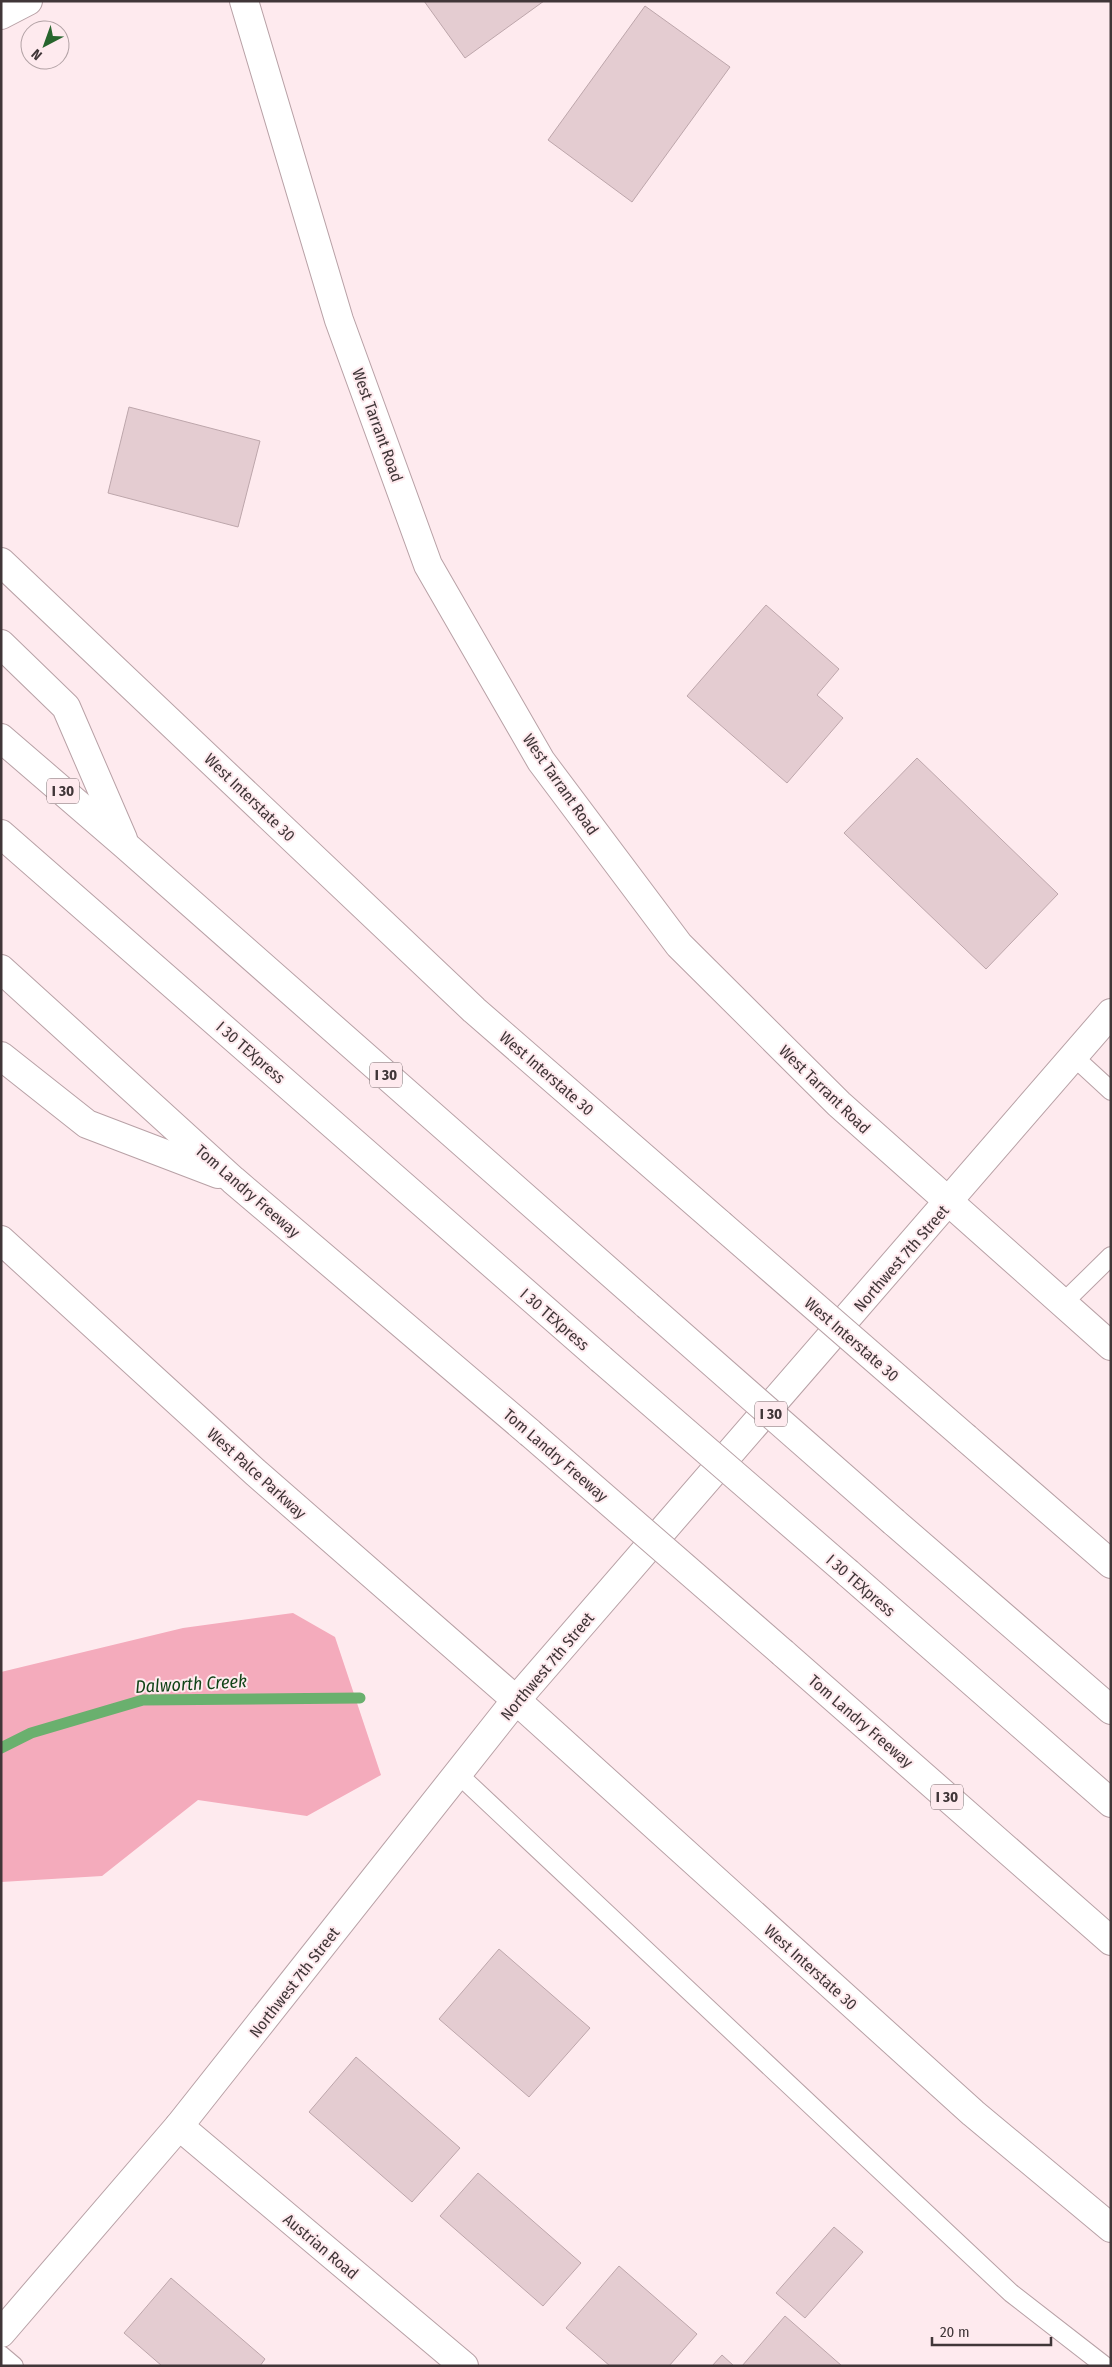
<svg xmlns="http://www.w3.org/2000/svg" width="1112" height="2367" font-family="'Fira Sans Condensed',sans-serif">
<rect width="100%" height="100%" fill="#feeaee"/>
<path fill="#f4abbc" d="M293 1613 335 1637 381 1775 307 1816 198 1800 102 1876 1 1882V1672L183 1628Z"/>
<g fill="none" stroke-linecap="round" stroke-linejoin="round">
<path stroke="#6ab06e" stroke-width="11" d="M1 1748 31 1733 143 1700 360 1698"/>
</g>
<g fill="#e4ccd1" stroke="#bda6ab">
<path d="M424 1H544L465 58Z"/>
<path d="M645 6 730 67 632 202 548 140Z"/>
<path d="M129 407 260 441 238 527 108 493Z"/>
<path d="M766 605 839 669 817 695 843 718 787 783 687 696Z"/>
<path d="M917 758 1058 894 986 969 844 833Z"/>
<path d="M499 1949 590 2028 529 2097 439 2019Z"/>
<path d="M356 2057 460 2148 412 2202 309 2112Z"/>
<path d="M478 2173 581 2263 543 2306 440 2216Z"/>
<path d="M834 2227 863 2252 805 2318 776 2293Z"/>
<path d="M619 2266 697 2334 669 2366H610L566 2328Z"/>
<path d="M171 2278 265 2359 260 2366H162L124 2333Z"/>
<path d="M785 2316 842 2366H742Z"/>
<path d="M722 2355 734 2366H712Z"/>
</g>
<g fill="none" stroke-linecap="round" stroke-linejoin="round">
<g stroke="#b8a1a6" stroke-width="20">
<g id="service">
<path d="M1073 1056 1111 1091"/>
<path d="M1062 1304 1111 1256"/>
<path d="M458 1774 1011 2293 1105 2366"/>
<path d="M1 2355 14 2366"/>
</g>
</g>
<g stroke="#b8a1a6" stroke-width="30">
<path id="minor" d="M179 2126 464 2366"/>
</g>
<g stroke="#b8a1a6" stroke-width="30">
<g id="tertiary">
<path d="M244 1 339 320 428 565 541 761 679 945 839 1104 1111 1346"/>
<path d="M1 15 28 1"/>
<path d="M1 2333 179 2126 516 1700 1111 1013"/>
</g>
</g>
<g stroke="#b8a1a6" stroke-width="30">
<g id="secondary">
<path d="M1 562 474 1010 720 1224"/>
<path d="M1 1240 255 1472 516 1700 973 2113 1111 2228"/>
<path d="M966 1438 1111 1564"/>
</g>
</g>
<g stroke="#b8a1a6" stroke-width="30">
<g id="motorway">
<path d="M1 644 66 707 123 839"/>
<path d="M1 738 125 845 647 1305"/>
<path d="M1 834 601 1359"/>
<path d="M1 969 233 1180 530 1433"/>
<path d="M1 1056 87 1124 218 1174"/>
<path d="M894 1522 1111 1710"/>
<path d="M848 1573 1111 1803"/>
<path d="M783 1653 1111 1941"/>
</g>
</g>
<use href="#service" stroke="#fff" stroke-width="18"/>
<use href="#minor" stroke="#fff" stroke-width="28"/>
<use href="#tertiary" stroke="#fff" stroke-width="28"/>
<use href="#secondary" stroke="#fff" stroke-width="28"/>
<use href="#motorway" stroke="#fff" stroke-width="28"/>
<g stroke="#b8a1a6" stroke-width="30" stroke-linecap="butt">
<path id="secondary-bridge" d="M720 1224 966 1438"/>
</g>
<g stroke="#b8a1a6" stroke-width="30" stroke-linecap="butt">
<g id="motorway-bridge">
<path d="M647 1305 894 1522"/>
<path d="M601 1359 848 1573"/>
<path d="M530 1433 783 1653"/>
</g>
</g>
<use href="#secondary-bridge" stroke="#fff" stroke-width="28"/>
<use href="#motorway-bridge" stroke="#fff" stroke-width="28"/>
</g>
<g text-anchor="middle" stroke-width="4" stroke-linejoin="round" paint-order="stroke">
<g fill="#feeaee" stroke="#796c6f" stroke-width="1">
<rect x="47" y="778.5" width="32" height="25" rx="4"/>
<rect x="370" y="1062.5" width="32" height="25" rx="4"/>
<rect x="755" y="1401.5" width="32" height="25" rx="4"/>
<rect x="931" y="1784.5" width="32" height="25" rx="4"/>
</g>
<g font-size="15" font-weight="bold" fill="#403638">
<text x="63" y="796">I 30</text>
<text x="386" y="1080">I 30</text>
<text x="771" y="1419">I 30</text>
<text x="947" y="1802">I 30</text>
</g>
<g font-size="16" fill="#403638" stroke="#feeaee">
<text transform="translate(378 425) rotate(70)" y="6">West Tarrant Road</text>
<text transform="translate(561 784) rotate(55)" y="6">West Tarrant Road</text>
<text transform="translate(250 797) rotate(44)" y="6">West Interstate 30</text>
<text transform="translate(251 1052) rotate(41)" y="6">I 30 TEXpress</text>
<text transform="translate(547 1073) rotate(41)" y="6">West Interstate 30</text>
<text transform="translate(825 1089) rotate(44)" y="6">West Tarrant Road</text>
<text transform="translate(248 1191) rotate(41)" y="6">Tom Landry Freeway</text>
<text transform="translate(901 1258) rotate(-49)" y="6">Northwest 7th Street</text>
<text transform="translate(555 1319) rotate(41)" y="6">I 30 TEXpress</text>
<text transform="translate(852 1339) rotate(41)" y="6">West Interstate 30</text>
<text transform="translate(556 1455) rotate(41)" y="6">Tom Landry Freeway</text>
<text transform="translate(257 1473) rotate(42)" y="6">West Palce Parkway</text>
<text transform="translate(861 1585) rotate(41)" y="6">I 30 TEXpress</text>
<text transform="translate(547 1666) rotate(-50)" y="6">Northwest 7th Street</text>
<text transform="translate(861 1721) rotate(41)" y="6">Tom Landry Freeway</text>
<text transform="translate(811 1967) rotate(42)" y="6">West Interstate 30</text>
<text transform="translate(294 1982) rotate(-52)" y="6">Northwest 7th Street</text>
<text transform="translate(321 2246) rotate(40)" y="6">Austrian Road</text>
</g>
<g font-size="18" font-style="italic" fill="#104317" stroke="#feeaee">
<text transform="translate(191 1684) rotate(-3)" y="6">Dalworth Creek</text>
</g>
</g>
<rect width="1112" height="2367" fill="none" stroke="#403638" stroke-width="5"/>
<g transform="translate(45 45) rotate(221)"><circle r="24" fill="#feeaee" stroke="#b2a2a5"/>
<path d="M0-4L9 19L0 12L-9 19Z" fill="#27652d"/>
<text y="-8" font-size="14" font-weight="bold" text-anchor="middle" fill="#403638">N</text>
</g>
<path d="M932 2337v8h119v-8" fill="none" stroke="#403638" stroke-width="2.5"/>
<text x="940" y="2337" font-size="15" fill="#403638" stroke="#feeaee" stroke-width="4" paint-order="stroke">20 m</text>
</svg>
